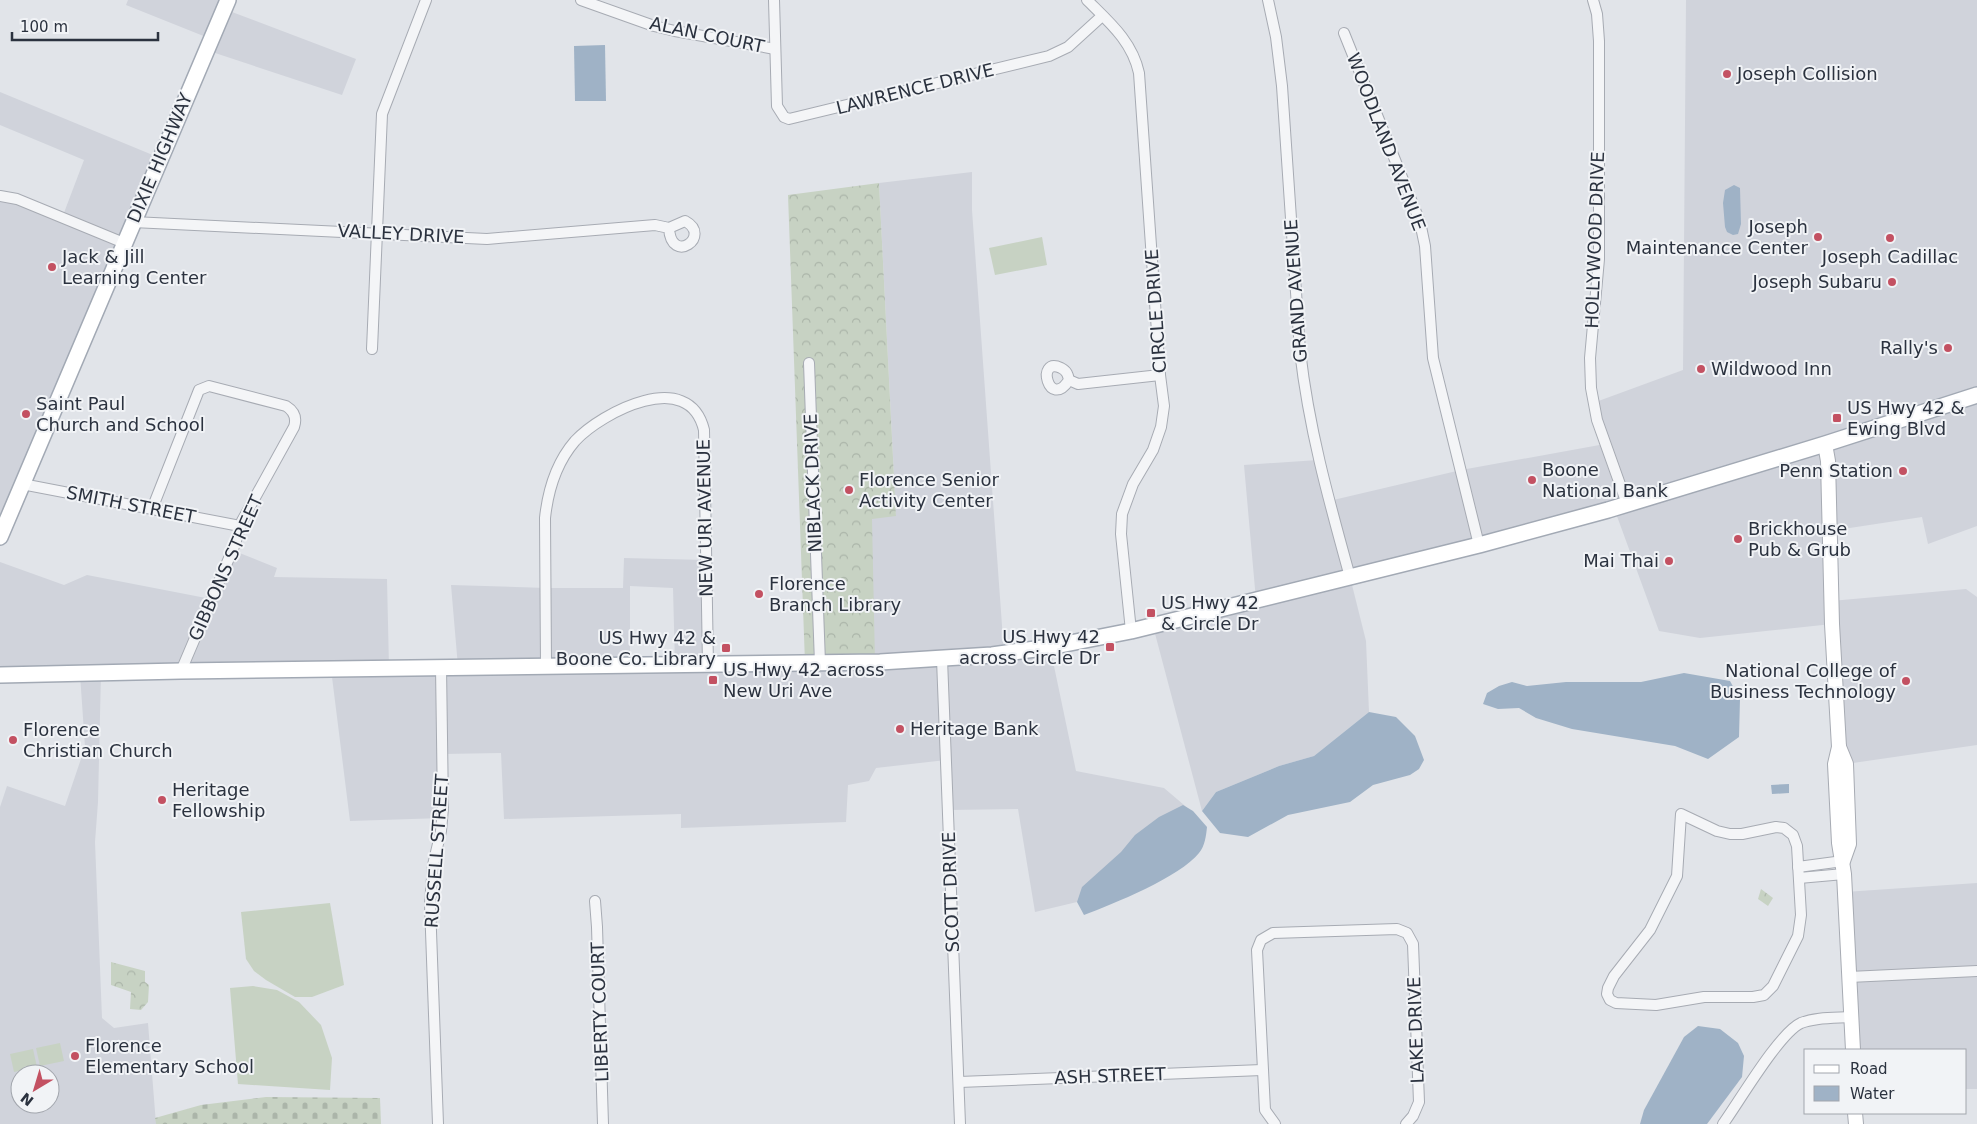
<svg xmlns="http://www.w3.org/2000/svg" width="1977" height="1124" font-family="'DejaVu Sans',sans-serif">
<defs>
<pattern id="forest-crowns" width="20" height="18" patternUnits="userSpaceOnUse" patternTransform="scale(1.25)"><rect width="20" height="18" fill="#c7d2c3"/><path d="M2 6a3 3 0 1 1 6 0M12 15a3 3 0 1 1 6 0" fill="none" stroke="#abb5a9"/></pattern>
<pattern id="cemetery-stones" width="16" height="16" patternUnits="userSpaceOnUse" patternTransform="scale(1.25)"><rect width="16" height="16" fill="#c7d2c3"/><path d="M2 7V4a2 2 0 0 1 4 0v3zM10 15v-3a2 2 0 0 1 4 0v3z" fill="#abb5a9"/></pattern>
</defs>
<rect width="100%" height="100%" fill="#e1e4e9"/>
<g fill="#d0d3db" fill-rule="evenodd">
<path d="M128 0H228L224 9 356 59 342 95 206 50 211 39 126 5Z"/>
<path d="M1686 0H1977V526L1928 544 1922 517 1830 531 1831 601 1966 589 1977 597V745L1846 764 1832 624 1700 638 1659 631 1614 508 1350 577 1366 641 1369 712 1314 756 1279 766 1216 792 1202 811 1153 626 1256 600 1244 465 1318 460 1329 501 1461 470 1605 444 1593 403 1683 370Z"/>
<path d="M0 92 160 158 0 537V196L62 218 84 160 0 125Z"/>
<path d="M972 172V210L1004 653 1050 647 1076 771 1164 788 1197 816 1077 902 1035 912 1018 809 948 810 946 760 876 768 869 781 848 785 846 822 681 828V814L504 819 501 753 443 754 442 818 350 821 331 669 101 673 98 802 95 842 102 1018 114 1028 148 1023 156 1124H0V807L7 786 65 806 85 747 80 674 0 675V562L64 585 87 575 211 599 232 550 277 568 274 577 387 579 389 668 458 667 451 585 546 588H623L624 558 706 560 708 664 805 663 872 518 896 515 879 183ZM630 586 673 588 675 665H630ZM20 1074H50V1104H20Z"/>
<path d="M1977 883V1089H1966V1050H1853L1845 892Z"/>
</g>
<g fill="url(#forest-crowns)">
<path d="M879 183 896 516 872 519 875 662 805 663 788 195Z"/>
<path d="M1761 889 1773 898 1768 906 1758 899Z"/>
<path d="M111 962 145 971V982L149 985 148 1002 141 1010 130 1009 131 992 111 985Z"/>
</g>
<path fill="url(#cemetery-stones)" d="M266 1097 380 1098 381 1124H156L155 1118 201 1105Z"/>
<g fill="#c7d2c3">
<path d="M1042 237 1047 265 995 275 989 248Z"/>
<path d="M330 903 344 985 312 997H295L266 980 254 971 246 959 241 912Z"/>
<path d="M253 986 277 990 299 1002 321 1025 332 1058 330 1090 238 1084 230 988Z"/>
<path d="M60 1043 64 1061 40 1066 36 1048Z"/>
<path d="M33 1049 37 1067 14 1072 10 1054Z"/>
</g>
<g fill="#9fb2c6">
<path d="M605 45 606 101H575L574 46Z"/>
<path d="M1734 185 1740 188 1741 224 1738 234 1733 235 1727 232 1725 227 1723 203 1725 190Z"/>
<path d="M1684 673 1730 681 1740 699 1739 737 1708 759 1675 746 1572 729 1536 718 1519 708 1498 709 1483 704 1487 693 1499 686 1512 682 1527 686 1566 682H1641Z"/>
<path d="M1369 712 1396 717 1415 736 1424 760 1419 769 1410 775 1373 785 1350 802 1288 815 1248 837 1220 833 1202 811 1216 792 1279 766 1314 756Z"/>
<path d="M1789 784V793L1772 794 1771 785Z"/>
<path d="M1183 805 1193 811 1207 827C1206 836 1205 846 1199 853 1180 877 1113 904 1084 915L1077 902 1082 887 1121 852 1135 835 1159 817Z"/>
<path d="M1698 1026 1720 1029 1738 1043 1744 1056 1742 1077 1707 1124H1640L1644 1110 1684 1037Z"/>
</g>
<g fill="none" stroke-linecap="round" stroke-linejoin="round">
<g stroke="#a7abb3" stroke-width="12">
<g id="street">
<path d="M581 0 654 26 675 31 775 49"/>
<path d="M774 0 777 106 784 117 789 119 1049 56 1068 47 1102 16"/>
<path d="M1087 0C1109 22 1132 41 1139 73L1160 375 1164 406 1161 427 1153 450 1133 484 1122 514 1121 534 1131 631"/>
<path d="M1268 0 1276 37 1282 86 1300 351C1309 430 1329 501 1350 577"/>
<path d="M1593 0 1597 14 1599 41V259L1590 358 1591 388 1597 420 1627 504"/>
<path d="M1344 33 1420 222 1425 246 1433 358 1479 545"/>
<path d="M0 196 17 199 124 243"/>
<path d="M133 222 487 239 655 225 669 228C671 266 713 236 685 221L669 228"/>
<path d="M372 349 382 114 426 0"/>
<path d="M809 363 820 663"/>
<path d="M1069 380C1049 411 1035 356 1061 368 1067 371 1068 375 1069 380L1078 384 1160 375"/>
<path d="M22 484 240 526"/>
<path d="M152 509 199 390 209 386 286 406C294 411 297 418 294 427L242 521 235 544 181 671"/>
<path d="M942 659 960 1124"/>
<path d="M546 666 545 518C548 490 556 463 575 441 602 412 689 367 704 430L708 665"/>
<path d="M1681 814 1717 831 1730 834H1742L1776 827 1784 828 1793 835 1797 846 1801 915 1798 936 1773 986 1764 995 1753 997H1704L1656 1005 1616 1003 1610 1000 1607 994 1608 988 1614 976 1650 930 1677 876Z"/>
<path d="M1798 867 1843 861"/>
<path d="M1799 878 1844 874"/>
<path d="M595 901 597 927 603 1124"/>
<path d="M1849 977 1977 971"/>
<path d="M959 1082 1262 1070"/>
<path d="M438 1124 430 904 433 865 441 831 443 808 441 667"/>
<path d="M1275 1124 1265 1110 1257 950 1261 940 1273 933 1397 929 1407 933 1413 944 1419 1102 1413 1116 1406 1124"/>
<path d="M1723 1124C1739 1102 1779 1033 1801 1023 1816 1017 1834 1018 1851 1017"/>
</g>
</g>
<g stroke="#a7abb3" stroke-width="16">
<g id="secondary">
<path d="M1825 444 1828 461 1832 624 1839 747 1835 764 1839 843 1844 874 1853 1050"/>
<path d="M1839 747 1846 764 1849 844 1843 861"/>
<path d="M1855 1113 1856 1124"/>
</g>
</g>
<g stroke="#a2a9b4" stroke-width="18">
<g id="primary">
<path d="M0 537 228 0"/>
<path d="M0 675 181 671 880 662 992 655 1050 647 1131 631 1479 545 1608 510 1825 444 1977 395"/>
</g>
</g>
<use href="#street" stroke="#f4f5f7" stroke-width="10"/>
<use href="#secondary" stroke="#fff" stroke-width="14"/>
<use href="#primary" stroke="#fff" stroke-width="15"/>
</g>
<g fill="#c35162" stroke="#f1f3f6" stroke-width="2">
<circle cx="1727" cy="74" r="5"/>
<circle cx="1818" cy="237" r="5"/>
<circle cx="1890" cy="238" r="5"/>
<circle cx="52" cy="267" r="5"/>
<circle cx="1892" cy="282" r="5"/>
<circle cx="1948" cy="348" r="5"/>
<circle cx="1701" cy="369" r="5"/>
<circle cx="26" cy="414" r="5"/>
<rect x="1832" y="413" width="10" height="10" rx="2.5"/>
<circle cx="1903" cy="471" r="5"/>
<circle cx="1532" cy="480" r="5"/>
<circle cx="849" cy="490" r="5"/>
<circle cx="1738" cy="539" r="5"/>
<circle cx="1669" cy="561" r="5"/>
<circle cx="759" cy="594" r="5"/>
<rect x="1146" y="608" width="10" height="10" rx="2.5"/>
<rect x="1105" y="642" width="10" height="10" rx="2.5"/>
<rect x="721" y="643" width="10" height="10" rx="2.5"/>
<rect x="708" y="675" width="10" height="10" rx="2.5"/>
<circle cx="1906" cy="681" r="5"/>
<circle cx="900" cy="729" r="5"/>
<circle cx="13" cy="740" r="5"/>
<circle cx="162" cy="800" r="5"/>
<circle cx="75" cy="1056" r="5"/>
</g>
<g text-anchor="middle" stroke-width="4" stroke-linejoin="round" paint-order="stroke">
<g font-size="18" fill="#2b323f" stroke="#f1f3f6">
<text transform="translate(707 35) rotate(12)" y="6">ALAN COURT</text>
<text transform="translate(915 89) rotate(-14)" y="6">LAWRENCE DRIVE</text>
<text transform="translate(1386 142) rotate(69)" y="6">WOODLAND AVENUE</text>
<text transform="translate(160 158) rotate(-67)" y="6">DIXIE HIGHWAY</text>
<text transform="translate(401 234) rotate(3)" y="6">VALLEY DRIVE</text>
<text transform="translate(1595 240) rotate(-88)" y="6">HOLLYWOOD DRIVE</text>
<text transform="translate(1296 291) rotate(-94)" y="6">GRAND AVENUE</text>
<text transform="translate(1156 311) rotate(-94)" y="6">CIRCLE DRIVE</text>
<text transform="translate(813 483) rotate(-92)" y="6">NIBLACK DRIVE</text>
<text transform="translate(131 505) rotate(11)" y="6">SMITH STREET</text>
<text transform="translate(705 518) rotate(-91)" y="6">NEW URI AVENUE</text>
<text transform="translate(226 568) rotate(-66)" y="6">GIBBONS STREET</text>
<text transform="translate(437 851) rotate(-86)" y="6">RUSSELL STREET</text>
<text transform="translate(951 892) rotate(-92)" y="6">SCOTT DRIVE</text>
<text transform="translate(600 1012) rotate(-92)" y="6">LIBERTY COURT</text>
<text transform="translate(1416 1030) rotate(-92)" y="6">LAKE DRIVE</text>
<text transform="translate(1110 1076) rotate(-2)" y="6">ASH STREET</text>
</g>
<g font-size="18" fill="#2b323f" stroke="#f1f3f6" text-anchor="start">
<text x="1737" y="80">Joseph Collision</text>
<text x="1808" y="233" text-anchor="end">Joseph<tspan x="1808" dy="21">Maintenance Center</tspan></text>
<text x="62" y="263">Jack &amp; Jill<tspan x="62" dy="21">Learning Center</tspan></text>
<text x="1890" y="263" text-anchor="middle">Joseph Cadillac</text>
<text x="1882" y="288" text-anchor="end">Joseph Subaru</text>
<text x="1938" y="354" text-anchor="end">Rally's</text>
<text x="1711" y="375">Wildwood Inn</text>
<text x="36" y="410">Saint Paul<tspan x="36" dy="21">Church and School</tspan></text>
<text x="1847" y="414">US Hwy 42 &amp;<tspan x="1847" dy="21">Ewing Blvd</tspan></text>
<text x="1542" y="476">Boone<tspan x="1542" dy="21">National Bank</tspan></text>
<text x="1893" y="477" text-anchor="end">Penn Station</text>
<text x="859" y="486">Florence Senior<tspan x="859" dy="21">Activity Center</tspan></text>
<text x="1748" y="535">Brickhouse<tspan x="1748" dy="21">Pub &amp; Grub</tspan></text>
<text x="1659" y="567" text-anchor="end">Mai Thai</text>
<text x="769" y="590">Florence<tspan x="769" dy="21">Branch Library</tspan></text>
<text x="1161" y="609">US Hwy 42<tspan x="1161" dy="21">&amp; Circle Dr</tspan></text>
<text x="1100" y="643" text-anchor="end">US Hwy 42<tspan x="1100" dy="21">across Circle Dr</tspan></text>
<text x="716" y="644" text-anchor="end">US Hwy 42 &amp;<tspan x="716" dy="21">Boone Co. Library</tspan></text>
<text x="723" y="676">US Hwy 42 across<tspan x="723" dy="21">New Uri Ave</tspan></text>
<text x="1896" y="677" text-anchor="end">National College of<tspan x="1896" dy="21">Business Technology</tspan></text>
<text x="910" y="735">Heritage Bank</text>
<text x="23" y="736">Florence<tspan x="23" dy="21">Christian Church</tspan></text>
<text x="172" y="796">Heritage<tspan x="172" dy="21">Fellowship</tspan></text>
<text x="85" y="1052">Florence<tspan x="85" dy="21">Elementary School</tspan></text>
</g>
</g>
<rect x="1804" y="1049" width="162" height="65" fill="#f1f3f6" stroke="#a2a6ad"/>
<rect x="1814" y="1065" width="25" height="8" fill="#ffffff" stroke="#a2a6ad"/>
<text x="1850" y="1074" font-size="15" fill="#2b323f">Road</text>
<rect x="1814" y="1086" width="25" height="15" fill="#9fb2c6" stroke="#a2a6ad"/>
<text x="1850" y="1099" font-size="15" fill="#2b323f">Water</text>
<g transform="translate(35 1089) rotate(218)"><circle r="24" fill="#f1f3f6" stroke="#a2a6ad"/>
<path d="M0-4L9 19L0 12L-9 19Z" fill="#c35162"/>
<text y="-8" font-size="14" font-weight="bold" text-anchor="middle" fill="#2b323f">N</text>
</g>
<path d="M12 32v8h146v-8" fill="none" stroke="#2b323f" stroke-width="2.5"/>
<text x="20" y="32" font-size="15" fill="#2b323f" stroke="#f1f3f6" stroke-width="4" paint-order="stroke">100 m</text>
</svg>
